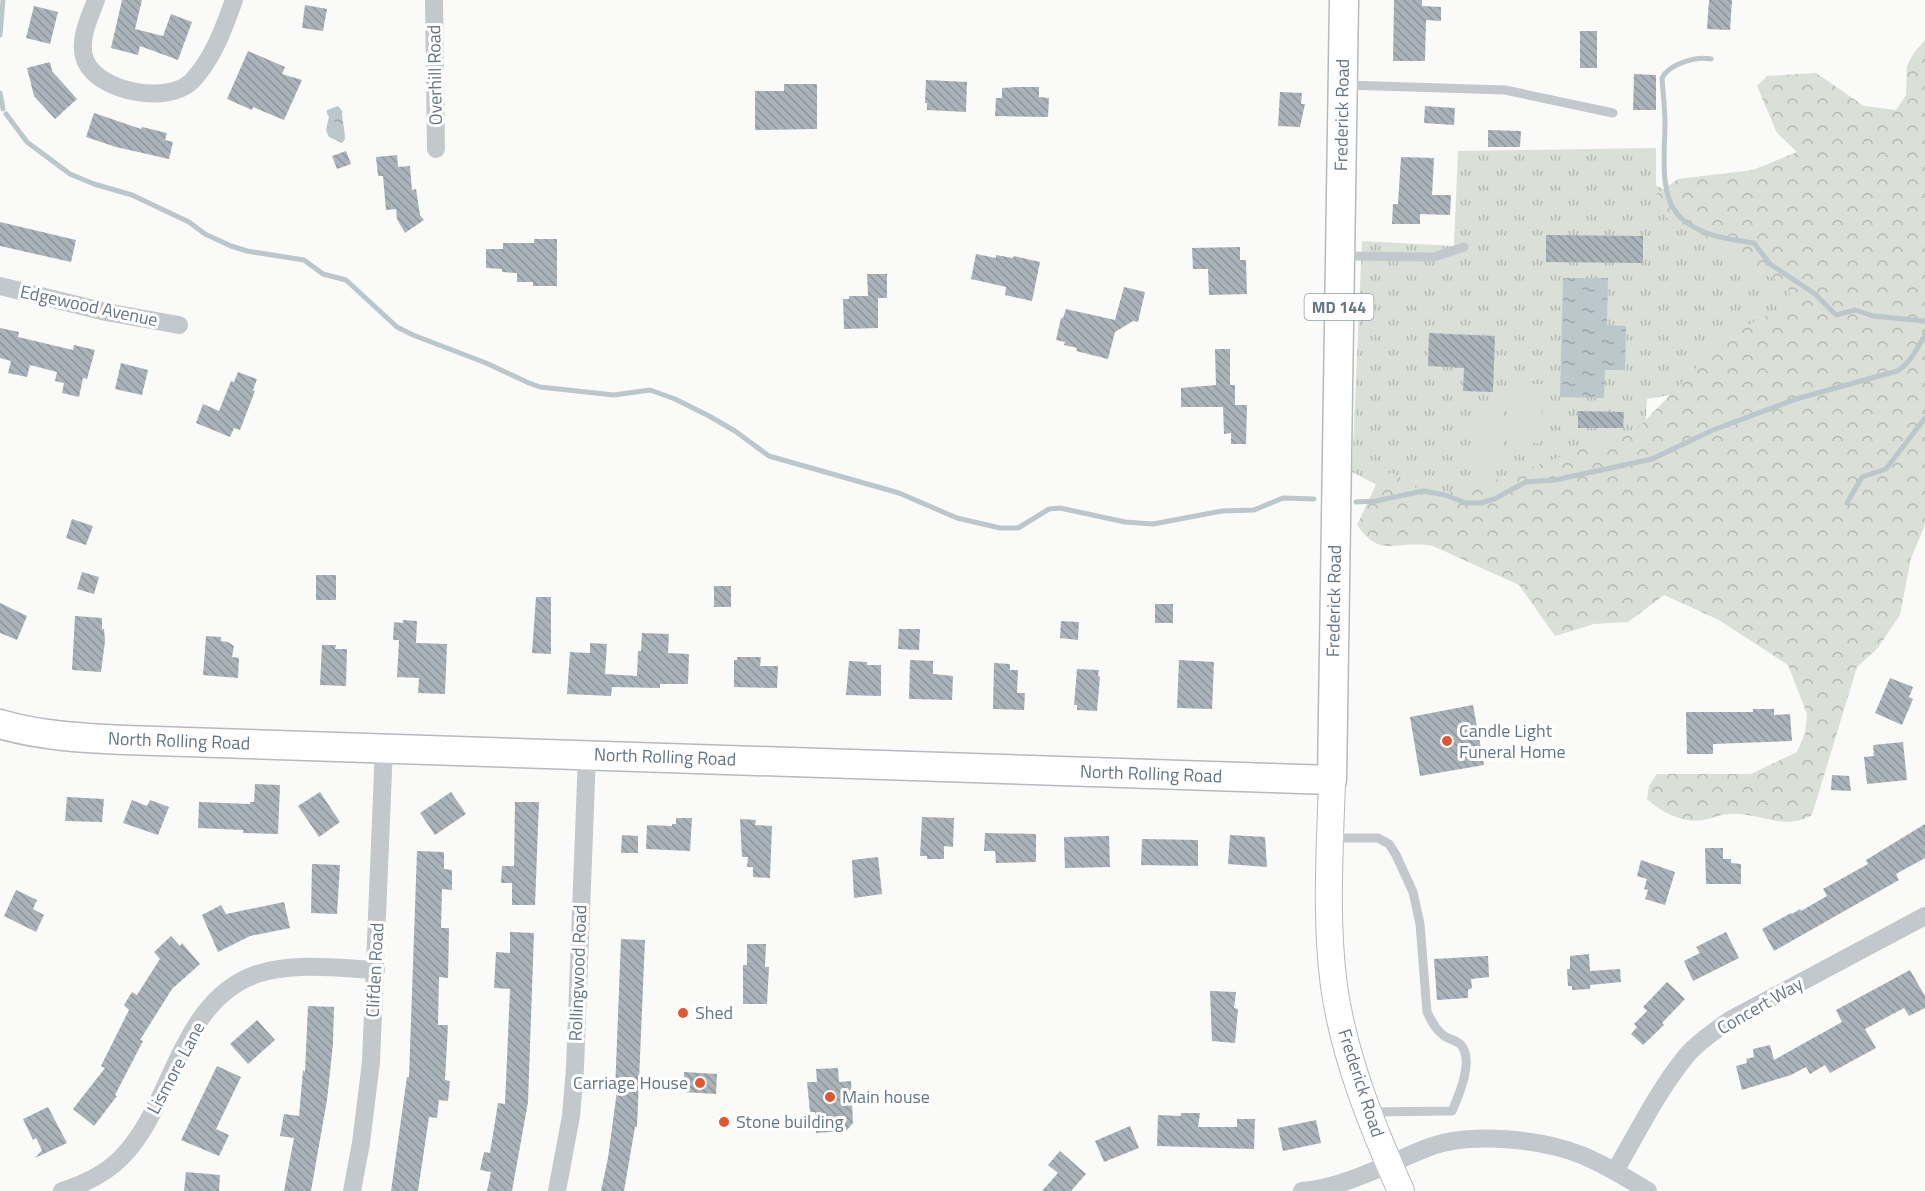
<svg xmlns="http://www.w3.org/2000/svg" width="1925" height="1191" font-family="'Titillium Web',sans-serif">
<defs>
<pattern id="grass-tufts" width="24" height="20" patternUnits="userSpaceOnUse" patternTransform="scale(1.5)"><rect width="24" height="20" fill="#dadfd7"/><path d="M3 7l-1-3M5 7V3M7 7l1-3M15 17l-1-3M17 17v-4M19 17l1-3" fill="none" stroke="#b4b9b4"/></pattern>
<pattern id="forest-crowns" width="20" height="18" patternUnits="userSpaceOnUse" patternTransform="scale(1.5)"><rect width="20" height="18" fill="#dadfd7"/><path d="M2 6a3 3 0 1 1 6 0M12 15a3 3 0 1 1 6 0" fill="none" stroke="#b4b9b4"/></pattern>
<pattern id="water-ripples" width="26" height="14" patternUnits="userSpaceOnUse" patternTransform="scale(1.5)"><rect width="26" height="14" fill="#bbc7cb"/><path d="M2 4q2-2 4 0t4 0M15 11q2-2 4 0t4 0" fill="none" stroke="#9ca6aa"/></pattern>
<pattern id="building-back-hatch" width="6" height="6" patternUnits="userSpaceOnUse" patternTransform="scale(1.5)"><rect width="6" height="6" fill="#aab3b9"/><path d="M-1 5l2 2M0 0l6 6M5-1l2 2" fill="none" stroke="#8e969c"/></pattern>
</defs>
<rect width="100%" height="100%" fill="#fafaf8"/>
<path fill="url(#grass-tufts)" d="M1656 148V185L1842 296 1840 366 1647 399 1645 432 1417 506 1352 472 1362 241 1454 246 1458 151Z"/>
<path fill="url(#forest-crowns)" d="M1925 40V525L1911 558 1900 615 1877 649 1857 667 1812 815C1784 832 1757 811 1729 814 1714 815 1706 823 1688 820 1672 817 1659 810 1647 799L1649 786 1657 774H1751L1797 752 1805 734 1807 714 1788 665 1719 620 1664 595 1628 622 1594 624 1555 636 1519 585 1433 546C1399 538 1381 561 1357 525L1382 472 1395 474 1419 490 1447 492 1502 478 1631 431 1643 423 1727 336 1790 303 1789 289 1778 281 1741 263 1694 229 1668 219 1658 208 1655 195 1678 179 1753 170 1797 152 1777 133 1757 86 1767 76 1816 73 1864 106 1896 110 1906 95 1907 65 1914 53Z"/>
<g fill="#dadfd7">
<path d="M1513 383 1542 384 1541 443 1512 442Z"/>
<path d="M1490 405 1502 409 1505 419 1503 462 1491 467 1479 466C1471 453 1474 421 1482 407Z"/>
</g>
<g fill="url(#water-ripples)">
<path d="M338 106 342 111C342 121 345 129 345 139L342 143 329 137 326 130 329 116 327 114V110Z"/>
<path d="M1563 278H1608L1607 325 1626 326 1625 370H1605L1604 398 1560 397Z"/>
</g>
<g fill="none" stroke-linecap="round" stroke-linejoin="round">
<g stroke="#bbc7cb" stroke-width="5">
<path d="M0 35 3 0"/>
<path d="M1711 59C1696 56 1669 64 1662 78 1663 94 1665 109 1665 124 1665 151 1658 197 1681 218 1701 236 1728 239 1754 243L1770 264 1815 294 1836 315 1855 310 1873 316 1925 321"/>
<path d="M0 93 3 109"/>
<path d="M6 114 27 142 70 174 94 184 132 195 189 222 205 234 231 246 247 251 304 260 323 274 346 280 397 327 413 335 486 363 529 383 540 387 614 395 650 390 675 399 709 416 735 431 769 456 899 493 957 518 1000 528H1018L1049 509 1060 508 1125 522 1153 524 1222 511 1254 510 1283 498 1314 499"/>
<path d="M1356 502 1376 501 1423 491 1445 495 1466 503H1481L1494 499 1526 482 1555 480 1652 459 1713 430 1796 399 1897 371C1911 363 1917 348 1925 335"/>
<path d="M1847 503 1862 477 1886 469 1925 418"/>
</g>
</g>
<g fill="url(#building-back-hatch)">
<path d="M122 0H142L135 29 163 36 171 14 192 22 178 60 140 46 138 55 111 48Z"/>
<path d="M1394 0H1422V6L1441 7V21L1426 20 1425 61H1393Z"/>
<path d="M1709 0H1732L1730 30 1707 29Z"/>
<path d="M305 5 327 9 323 31 302 28Z"/>
<path d="M34 6 58 12 50 44 26 38Z"/>
<rect x="1580" y="31" width="17" height="37"/>
<path d="M248 51 285 67 282 74 302 80 284 120 253 107 252 110 227 99Z"/>
<path d="M50 62 52 71 77 99 55 119 34 96 27 68Z"/>
<path d="M1634 74 1656 75V110H1633Z"/>
<path d="M926 80 967 82 966 112 927 110V103H925Z"/>
<path d="M784 84H817V129L755 130V91H784Z"/>
<path d="M1017 87H1039V97L1049 98 1048 117 995 116 996 98H1002V88Z"/>
<path d="M1280 92 1302 93 1301 104H1305L1300 127 1278 126Z"/>
<path d="M1425 106 1455 108 1454 125 1424 123Z"/>
<path d="M94 113 141 129 142 127 167 133 165 140 173 142 169 159 116 147 86 137Z"/>
<path d="M1488 130 1521 131 1520 147H1488Z"/>
<path d="M346 151 351 164 337 169 332 156Z"/>
<path d="M397 155 398 167 410 166 412 190 416 189 420 215 424 220 405 233 397 219 396 209 386 210 383 176H378L376 157Z"/>
<path d="M1401 157 1434 158 1432 195H1451L1450 215 1420 214V224H1392L1393 204H1398Z"/>
<path d="M0 222 76 240 71 262 0 246Z"/>
<path d="M1546 235 1643 236V263L1546 262Z"/>
<path d="M534 239H557V286H533V282H517V273L502 272V269L486 268V249H503V243H534Z"/>
<path d="M1240 247V260H1246L1247 294 1209 295 1208 269H1193L1192 248Z"/>
<path d="M976 254 996 258V255L1013 258 1014 256 1040 262 1032 301 1005 295 1006 287 971 279Z"/>
<path d="M867 274H887V298H878V328L844 329 843 299H849V296H868Z"/>
<path d="M1124 287 1145 292 1138 322 1133 321 1115 332 1108 359 1076 351 1077 348 1064 345 1065 342 1056 340 1061 318H1063L1066 309 1115 320Z"/>
<path d="M0 328 19 332 18 337 73 350 74 345 95 350 87 379 83 378 79 397 62 393 64 383 55 381 57 372 30 365 27 377 8 373 11 361 0 358Z"/>
<path d="M1429 333 1495 336 1493 392 1463 391 1464 368 1428 366Z"/>
<path d="M1215 349H1230V385H1235V405H1247L1246 444H1231V433L1224 434 1223 407H1181V388L1216 385Z"/>
<path d="M121 363 148 370 142 395 115 389Z"/>
<path d="M238 372 257 379 253 390 255 391 240 430 234 428 230 437 196 423 203 404 219 411 231 381 234 382Z"/>
<path d="M1578 411 1624 412 1623 428H1578Z"/>
<path d="M72 519 93 526 86 545 66 538Z"/>
<path d="M82 572 99 577 94 594 77 589Z"/>
<rect x="316" y="575" width="20" height="25"/>
<rect x="714" y="586" width="17" height="21"/>
<path d="M536 597H551V654L532 653Z"/>
<path d="M0 603 27 616 17 640 0 633Z"/>
<rect x="1155" y="604" width="18" height="19"/>
<path d="M75 616 102 618V629H104L105 641 101 672 72 670Z"/>
<path d="M403 620 417 621 416 643 447 644 445 694 418 693 419 678 397 677 399 640H393L394 622 403 623Z"/>
<path d="M1061 621 1079 622 1078 640 1060 638Z"/>
<path d="M899 629H920L919 650 898 649Z"/>
<path d="M642 633 669 634 668 653 689 654 688 684H660V688L612 687 611 696 567 694 570 652 590 653V643L607 644 605 674 637 676 638 651H641Z"/>
<path d="M206 636 221 637V641L228 642 234 646 232 657 239 658 238 678 203 675Z"/>
<path d="M322 645H336L335 649H347L346 686 320 685Z"/>
<path d="M737 657H761L760 666H778L777 688 734 687V660H737Z"/>
<path d="M910 660 933 661V674L953 676 952 700 909 699Z"/>
<path d="M1179 660 1214 662 1212 709 1177 708Z"/>
<path d="M849 661 867 662V665H881V696L846 695Z"/>
<path d="M994 663 1010 664V670H1018L1017 693H1025L1024 710 993 709Z"/>
<path d="M1077 669 1099 670 1098 676 1100 677 1097 711 1077 710V705H1074Z"/>
<path d="M1890 678 1913 687 1909 697 1913 699 1902 725 1875 713Z"/>
<path d="M1473 705 1484 765 1420 776 1410 717Z"/>
<path d="M1753 709H1774V715L1790 714 1792 741 1713 744V754H1687L1686 712H1753Z"/>
<path d="M1903 742 1907 780 1867 784 1864 757 1874 756 1873 745Z"/>
<path d="M1832 775 1849 776 1851 791 1831 790Z"/>
<path d="M255 784 280 785 278 834 243 833V830L198 828 199 802 250 804V802H254Z"/>
<path d="M320 792 340 822 319 837 298 806Z"/>
<path d="M451 792 466 814 435 835 420 813Z"/>
<path d="M67 797 104 799 102 822 65 821Z"/>
<path d="M132 800 147 806 150 800 169 807 158 835 123 823Z"/>
<path d="M515 802H539L535 905H512V883H501L502 866H514Z"/>
<path d="M922 817 954 818 953 847 944 846V859H927V856H920Z"/>
<path d="M676 818H692L690 851 646 849 647 825 672 826V824H676Z"/>
<path d="M740 819 756 820 755 825 772 826 770 878 753 877V867H747L748 857H742Z"/>
<path d="M1925 824V858L1896 874 1899 880 1774 951 1762 929 1791 913 1792 914 1800 909 1801 911 1827 896 1823 889 1868 864 1866 860Z"/>
<path d="M985 833 1036 834V862L996 863 995 851H984Z"/>
<path d="M622 835 638 836V853H621Z"/>
<path d="M1230 835 1265 837 1267 867 1228 864Z"/>
<path d="M1109 836 1110 867 1065 868 1064 837Z"/>
<path d="M1142 839 1198 840V866L1141 865Z"/>
<path d="M1705 848H1723V859H1731V863L1741 864V884H1706Z"/>
<path d="M417 851 444 852V869L452 870V890L442 889 441 928H449L448 978 439 977 438 1025H448L445 1080 450 1081 448 1101 439 1100 437 1118 429 1117 418 1191H391L407 1077H409Z"/>
<path d="M878 857 882 894 854 898 852 860Z"/>
<path d="M1641 860 1675 872 1665 905 1645 899 1648 890 1644 889 1647 879 1637 876Z"/>
<path d="M312 864 340 865 337 914 311 913Z"/>
<path d="M16 890 37 900 33 909 44 915 36 932 4 916Z"/>
<path d="M284 902 290 928 250 936 218 952 202 915 221 905 226 914Z"/>
<path d="M510 932 534 933 528 1102 512 1191H487L491 1172 480 1170 484 1152 490 1153 498 1103 505 1104 510 989 494 988 496 952 510 953Z"/>
<path d="M1726 932 1739 958 1693 981 1684 961 1700 953 1696 947Z"/>
<path d="M171 936 180 946 182 943 200 964 172 989 140 1040 143 1041 115 1095 117 1096 94 1126 73 1109 105 1068 101 1066 129 1010 124 1005 132 992 137 995 160 959 154 952Z"/>
<path d="M621 939 645 940 637 1127H635L624 1191H601L608 1158 617 1091H615Z"/>
<path d="M747 944H766L765 967H769L767 1004H743V965H747Z"/>
<path d="M1589 954 1590 971 1620 969 1621 982 1590 985V989L1572 990V986H1568L1567 969H1570V956Z"/>
<path d="M1488 956 1489 977 1471 979 1472 988 1468 990V998L1437 1000 1434 959Z"/>
<path d="M1910 970 1925 996V1008L1909 1016 1904 1008 1865 1029 1876 1048 1830 1073 1825 1065 1810 1074 1806 1067 1791 1075 1742 1090 1736 1066 1747 1063 1746 1059 1754 1057 1753 1049 1770 1045 1774 1060 1842 1022 1836 1010Z"/>
<path d="M1667 982 1685 999 1662 1023 1664 1025 1643 1045 1631 1034 1637 1027 1634 1024 1647 1011 1643 1007Z"/>
<path d="M1210 991 1236 992 1234 1008 1238 1009 1235 1043 1212 1041Z"/>
<path d="M308 1006 334 1007 333 1044 327 1100 311 1191H284L294 1138 280 1136 284 1114 299 1116 303 1070 305 1072Z"/>
<path d="M257 1020 275 1040 248 1064 230 1044Z"/>
<path d="M217 1066 241 1077 216 1129 229 1135 219 1156 181 1140Z"/>
<path d="M838 1068 839 1082 851 1081 853 1123 846 1131 816 1133 815 1112H810L807 1082H817L816 1069Z"/>
<path d="M684 1072 717 1074 716 1094 683 1092Z"/>
<path d="M48 1107 67 1143 35 1158 42 1150 36 1138 33 1140 23 1119Z"/>
<path d="M1181 1113H1200L1198 1127H1237V1119H1255L1254 1149 1157 1146 1158 1115 1181 1116Z"/>
<path d="M1316 1120 1321 1143 1283 1151 1278 1128Z"/>
<path d="M1130 1126 1139 1148 1104 1162 1095 1141Z"/>
<path d="M1060 1151 1086 1174 1071 1191H1042L1058 1173 1048 1165Z"/>
<path d="M186 1172 220 1175 219 1191H184Z"/>
</g>
<g fill="none" stroke-linecap="round" stroke-linejoin="round">
<g stroke="#b3babf" stroke-width="28">
<path id="secondary" d="M1332 780C1330 849 1325 918 1334 986 1344 1057 1372 1126 1401 1191"/>
</g>
<g stroke="#b5babe" stroke-width="31">
<path id="primary" d="M0 724C40 736 83 738 125 740L1332 780 1344 0"/>
</g>
<g stroke="#c3c8cc" stroke-width="9">
<path d="M1345 85 1505 90 1613 113"/>
<path d="M1343 256 1434 257 1464 247"/>
<path d="M1332 838H1378L1389 844 1396 855 1413 892 1420 924 1427 1012C1431 1020 1435 1029 1443 1035 1448 1039 1455 1040 1460 1044 1475 1059 1459 1095 1452 1111L1371 1112"/>
</g>
<g stroke="#c3c8cc" stroke-width="18">
<path d="M96 0C89 19 77 42 86 62 100 92 168 105 192 81 213 59 224 28 234 0"/>
<path d="M434 0 436 149"/>
<path d="M0 286 106 312 179 325"/>
<path d="M1615 1171C1638 1132 1658 1090 1687 1055 1699 1041 1715 1031 1730 1020L1925 916"/>
<path d="M62 1191C84 1184 105 1174 121 1158 174 1105 178 1001 257 974 295 962 337 968 376 970"/>
<path d="M352 1191 361 1143 371 1062 384 747"/>
<path d="M557 1191 571 1116 575 1068 587 755"/>
<path d="M1302 1191C1346 1187 1386 1164 1427 1148 1469 1131 1543 1139 1584 1156 1607 1166 1627 1178 1648 1191"/>
</g>
<use href="#secondary" stroke="#fff" stroke-width="26"/>
<use href="#primary" stroke="#fff" stroke-width="28"/>
</g>
<g fill="#e4572e" stroke="#fff" stroke-width="2">
<circle cx="1447" cy="741" r="6"/>
<circle cx="683" cy="1013" r="6"/>
<circle cx="700" cy="1083" r="6"/>
<circle cx="830" cy="1097" r="6"/>
<circle cx="724" cy="1122" r="6"/>
</g>
<g text-anchor="middle" stroke-width="6" stroke-linejoin="round" paint-order="stroke">
<rect fill="#fff" stroke="#939fa8" stroke-width="1.5" x="1304.5" y="294" width="69" height="26" rx="4.5"/>
<g font-size="16" font-weight="bold" fill="#657683">
<text x="1339" y="313">MD 144</text>
</g>
<g font-size="18" fill="#657683" stroke="#fff">
<text transform="translate(435 75) rotate(-91)" y="6">Overhill Road</text>
<text transform="translate(1342 115) rotate(-89)" y="6">Frederick Road</text>
<text transform="translate(89 306) rotate(12)" y="6">Edgewood Avenue</text>
<text transform="translate(1334 601) rotate(-89)" y="6">Frederick Road</text>
<text transform="translate(179 741) rotate(2)" y="6">North Rolling Road</text>
<text transform="translate(665 757) rotate(2)" y="6">North Rolling Road</text>
<text transform="translate(1151 774) rotate(2)" y="6">North Rolling Road</text>
<text transform="translate(375 970) rotate(-87)" y="6">Clifden Road</text>
<text transform="translate(578 973) rotate(-88)" y="6">Rollingwood Road</text>
<text transform="translate(1760 1006) rotate(-30)" y="6">Concert Way</text>
<text transform="translate(176 1068) rotate(-62)" y="6">Lismore Lane</text>
<text transform="translate(1361 1083) rotate(72)" y="6">Frederick Road</text>
</g>
<g font-size="18" fill="#657683" stroke="#fff" text-anchor="start">
<text x="1459" y="737">Candle Light<tspan x="1459" dy="21">Funeral Home</tspan></text>
<text x="695" y="1019">Shed</text>
<text x="688" y="1089" text-anchor="end">Carriage House</text>
<text x="842" y="1103">Main house</text>
<text x="736" y="1128">Stone building</text>
</g>
</g>
</svg>
